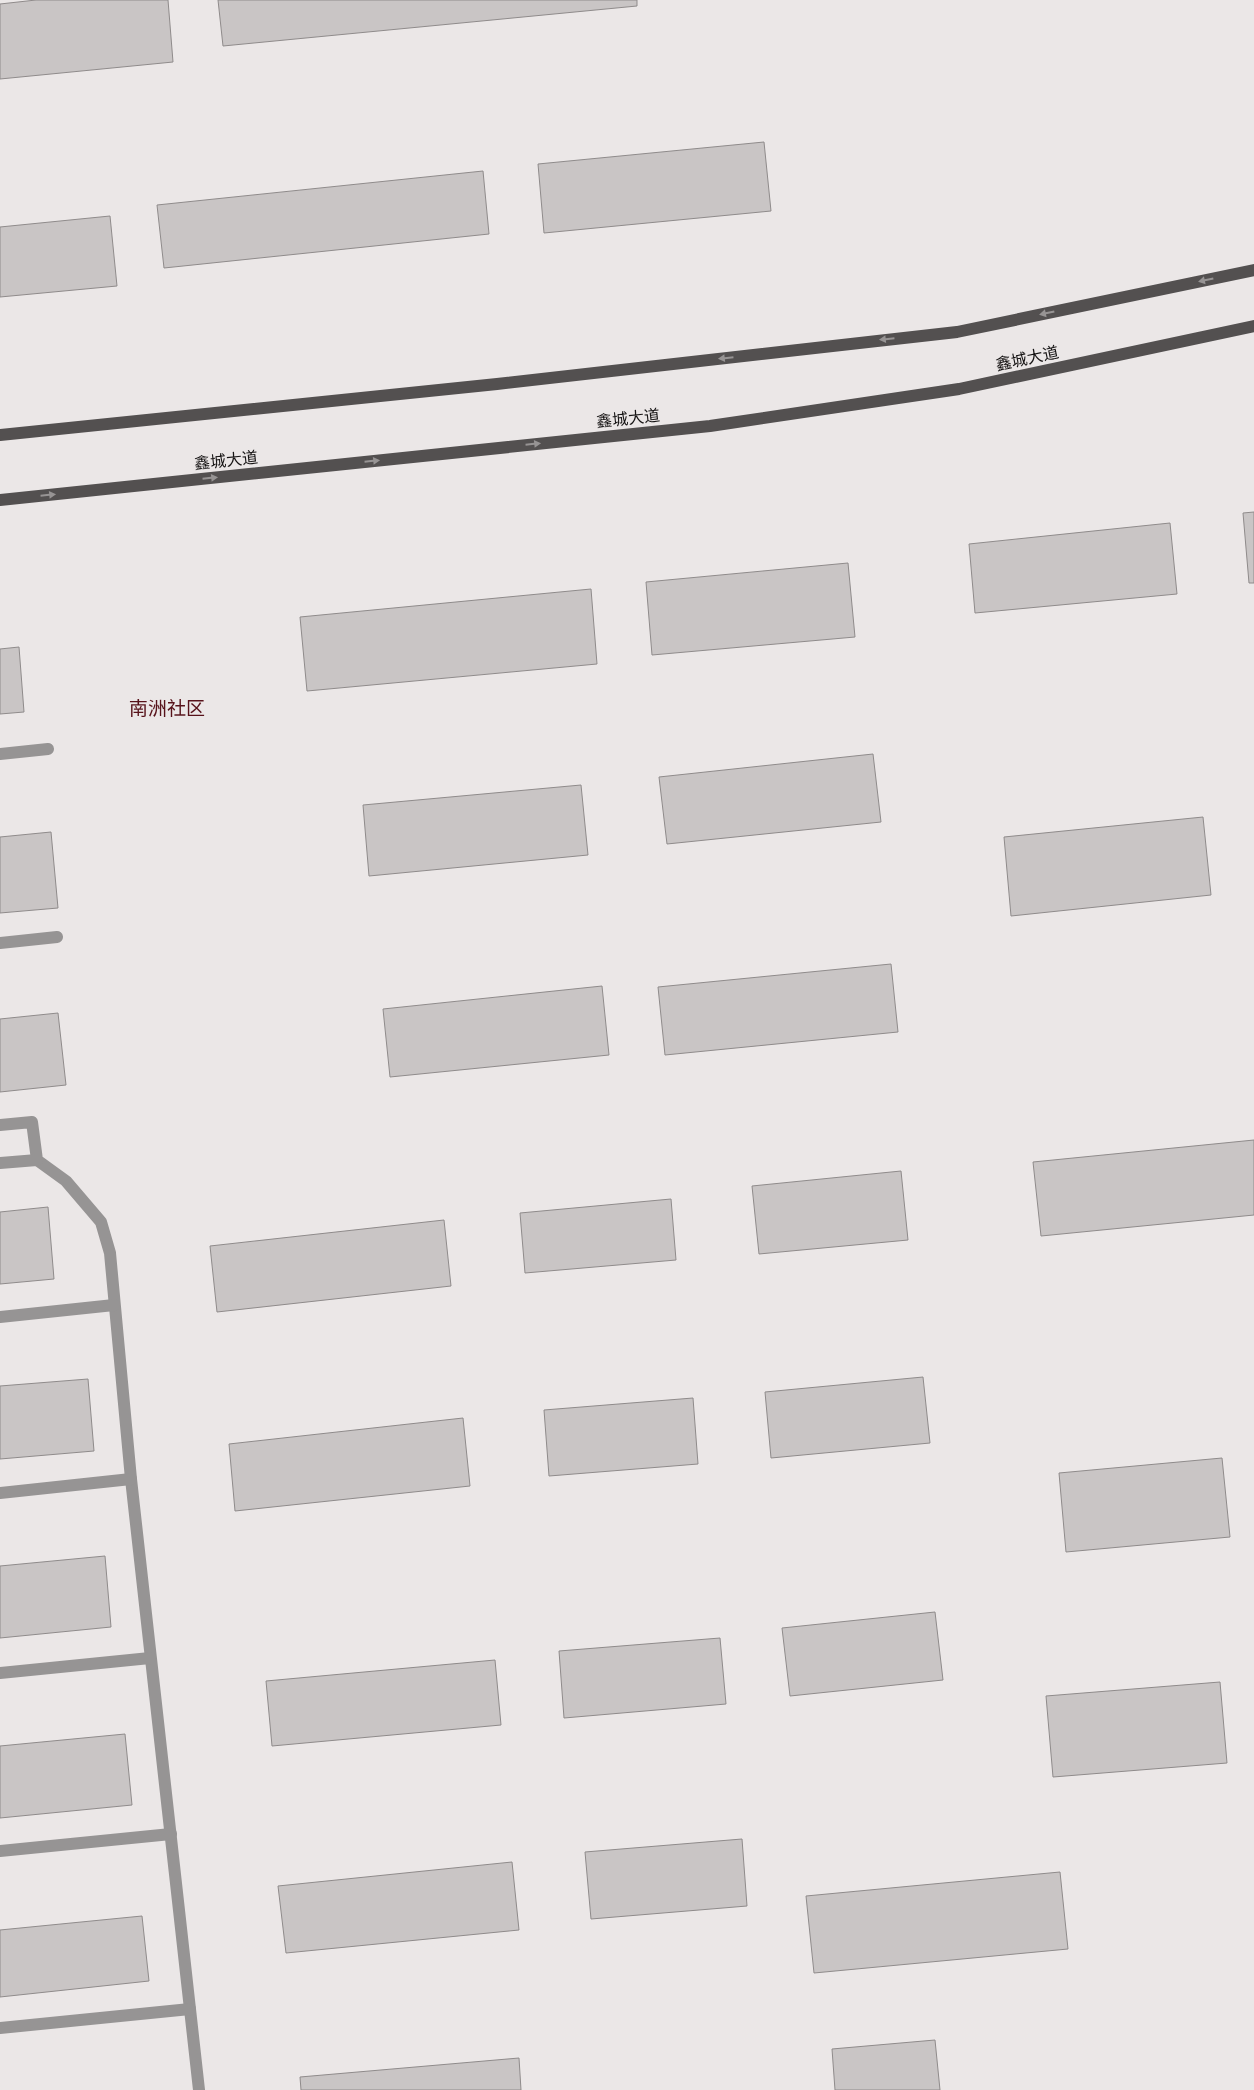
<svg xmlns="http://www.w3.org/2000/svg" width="1254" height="2090" font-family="'Space Grotesk','Noto Sans SC',sans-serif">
<rect width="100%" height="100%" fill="#ebe7e7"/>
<g fill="#c9c5c5" stroke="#8f8b8b">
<path d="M36 0H168L173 62 0 79V4Z"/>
<path d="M218 0H637V6L223 46Z"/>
<path d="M764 142 771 211 544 233 538 164Z"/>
<path d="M483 171 489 234 164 268 157 205Z"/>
<path d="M110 216 117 286 0 297V227Z"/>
<path d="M1254 512V583H1249L1243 513Z"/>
<path d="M1170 523 1177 594 975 613 969 544Z"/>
<path d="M848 563 855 637 652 655 646 582Z"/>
<path d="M591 589 597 664 307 691 300 617Z"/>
<path d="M19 647 24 712 0 714V649Z"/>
<path d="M873 754 881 822 667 844 659 777Z"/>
<path d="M581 785 588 855 369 876 363 805Z"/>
<path d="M1203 817 1211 895 1011 916 1004 837Z"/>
<path d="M51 832 58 908 0 913V837Z"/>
<path d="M891 964 898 1032 665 1055 658 987Z"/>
<path d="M602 986 609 1055 390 1077 383 1009Z"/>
<path d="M58 1013 66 1085 0 1092V1019Z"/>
<path d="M1254 1140V1215L1041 1236 1033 1162Z"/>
<path d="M901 1171 908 1240 759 1254 752 1186Z"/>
<path d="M671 1199 676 1260 525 1273 520 1213Z"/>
<path d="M48 1207 54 1279 0 1284V1212Z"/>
<path d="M444 1220 451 1286 217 1312 210 1246Z"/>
<path d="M923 1377 930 1443 771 1458 765 1392Z"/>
<path d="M88 1379 94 1451 0 1459V1386Z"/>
<path d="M693 1398 698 1464 549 1476 544 1410Z"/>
<path d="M463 1418 470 1486 235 1511 229 1444Z"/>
<path d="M1222 1458 1230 1537 1066 1552 1059 1473Z"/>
<path d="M105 1556 111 1627 0 1638V1566Z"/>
<path d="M935 1612 943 1680 790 1696 782 1628Z"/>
<path d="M720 1638 726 1704 564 1718 559 1651Z"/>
<path d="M495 1660 501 1725 272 1746 266 1681Z"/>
<path d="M1220 1682 1227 1763 1053 1777 1046 1696Z"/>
<path d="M125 1734 132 1805 0 1818V1746Z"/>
<path d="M742 1839 747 1906 591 1919 585 1852Z"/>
<path d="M512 1862 519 1930 286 1953 278 1886Z"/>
<path d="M1060 1872 1068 1949 814 1973 806 1896Z"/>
<path d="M142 1916 149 1981 0 1997V1930Z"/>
<path d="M935 2040 940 2090H835L832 2049Z"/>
<path d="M519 2058 521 2090H301L300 2077Z"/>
</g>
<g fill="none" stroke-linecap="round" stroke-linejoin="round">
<g stroke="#969494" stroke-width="12">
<path d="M0 754 48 749"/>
<path d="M0 943 57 937"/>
<path d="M0 1125 32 1122 37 1160 66 1181 101 1222 110 1253 131 1479 199 2090"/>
<path d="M0 1163 37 1160"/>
<path d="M0 1317 114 1305"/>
<path d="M0 1493 131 1479"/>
<path d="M0 1673 150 1658"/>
<path d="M0 1851 171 1834"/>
<path d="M0 2028 190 2009"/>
</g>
<g stroke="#535050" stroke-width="12">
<path d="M0 435 497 384 957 332 1254 270"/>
<path d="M0 500 710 426 959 389 1254 326"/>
</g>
</g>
<defs><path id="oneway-solid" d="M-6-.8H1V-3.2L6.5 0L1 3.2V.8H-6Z" transform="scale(1.25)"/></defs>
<g fill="#979494">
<use href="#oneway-solid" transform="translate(1206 280) rotate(168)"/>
<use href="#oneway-solid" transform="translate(1047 313) rotate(168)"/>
<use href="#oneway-solid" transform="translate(887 339) rotate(174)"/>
<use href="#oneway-solid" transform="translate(726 358) rotate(174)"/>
<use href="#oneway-solid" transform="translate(533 444) rotate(-6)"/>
<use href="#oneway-solid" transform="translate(372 461) rotate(-6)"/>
<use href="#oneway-solid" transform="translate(210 478) rotate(-6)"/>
<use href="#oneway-solid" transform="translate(48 495) rotate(-6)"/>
</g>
<g text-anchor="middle" stroke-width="4" stroke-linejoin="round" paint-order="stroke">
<g font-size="16" fill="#151313" stroke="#ebe7e7">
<text transform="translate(1027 358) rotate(-12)" y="6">鑫城大道</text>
<text transform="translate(628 418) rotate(-6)" y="6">鑫城大道</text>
<text transform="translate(226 460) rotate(-6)" y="6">鑫城大道</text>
</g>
<g font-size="19" fill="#57121a" stroke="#ebe7e7">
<text x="167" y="715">南洲社区</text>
</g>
</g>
</svg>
